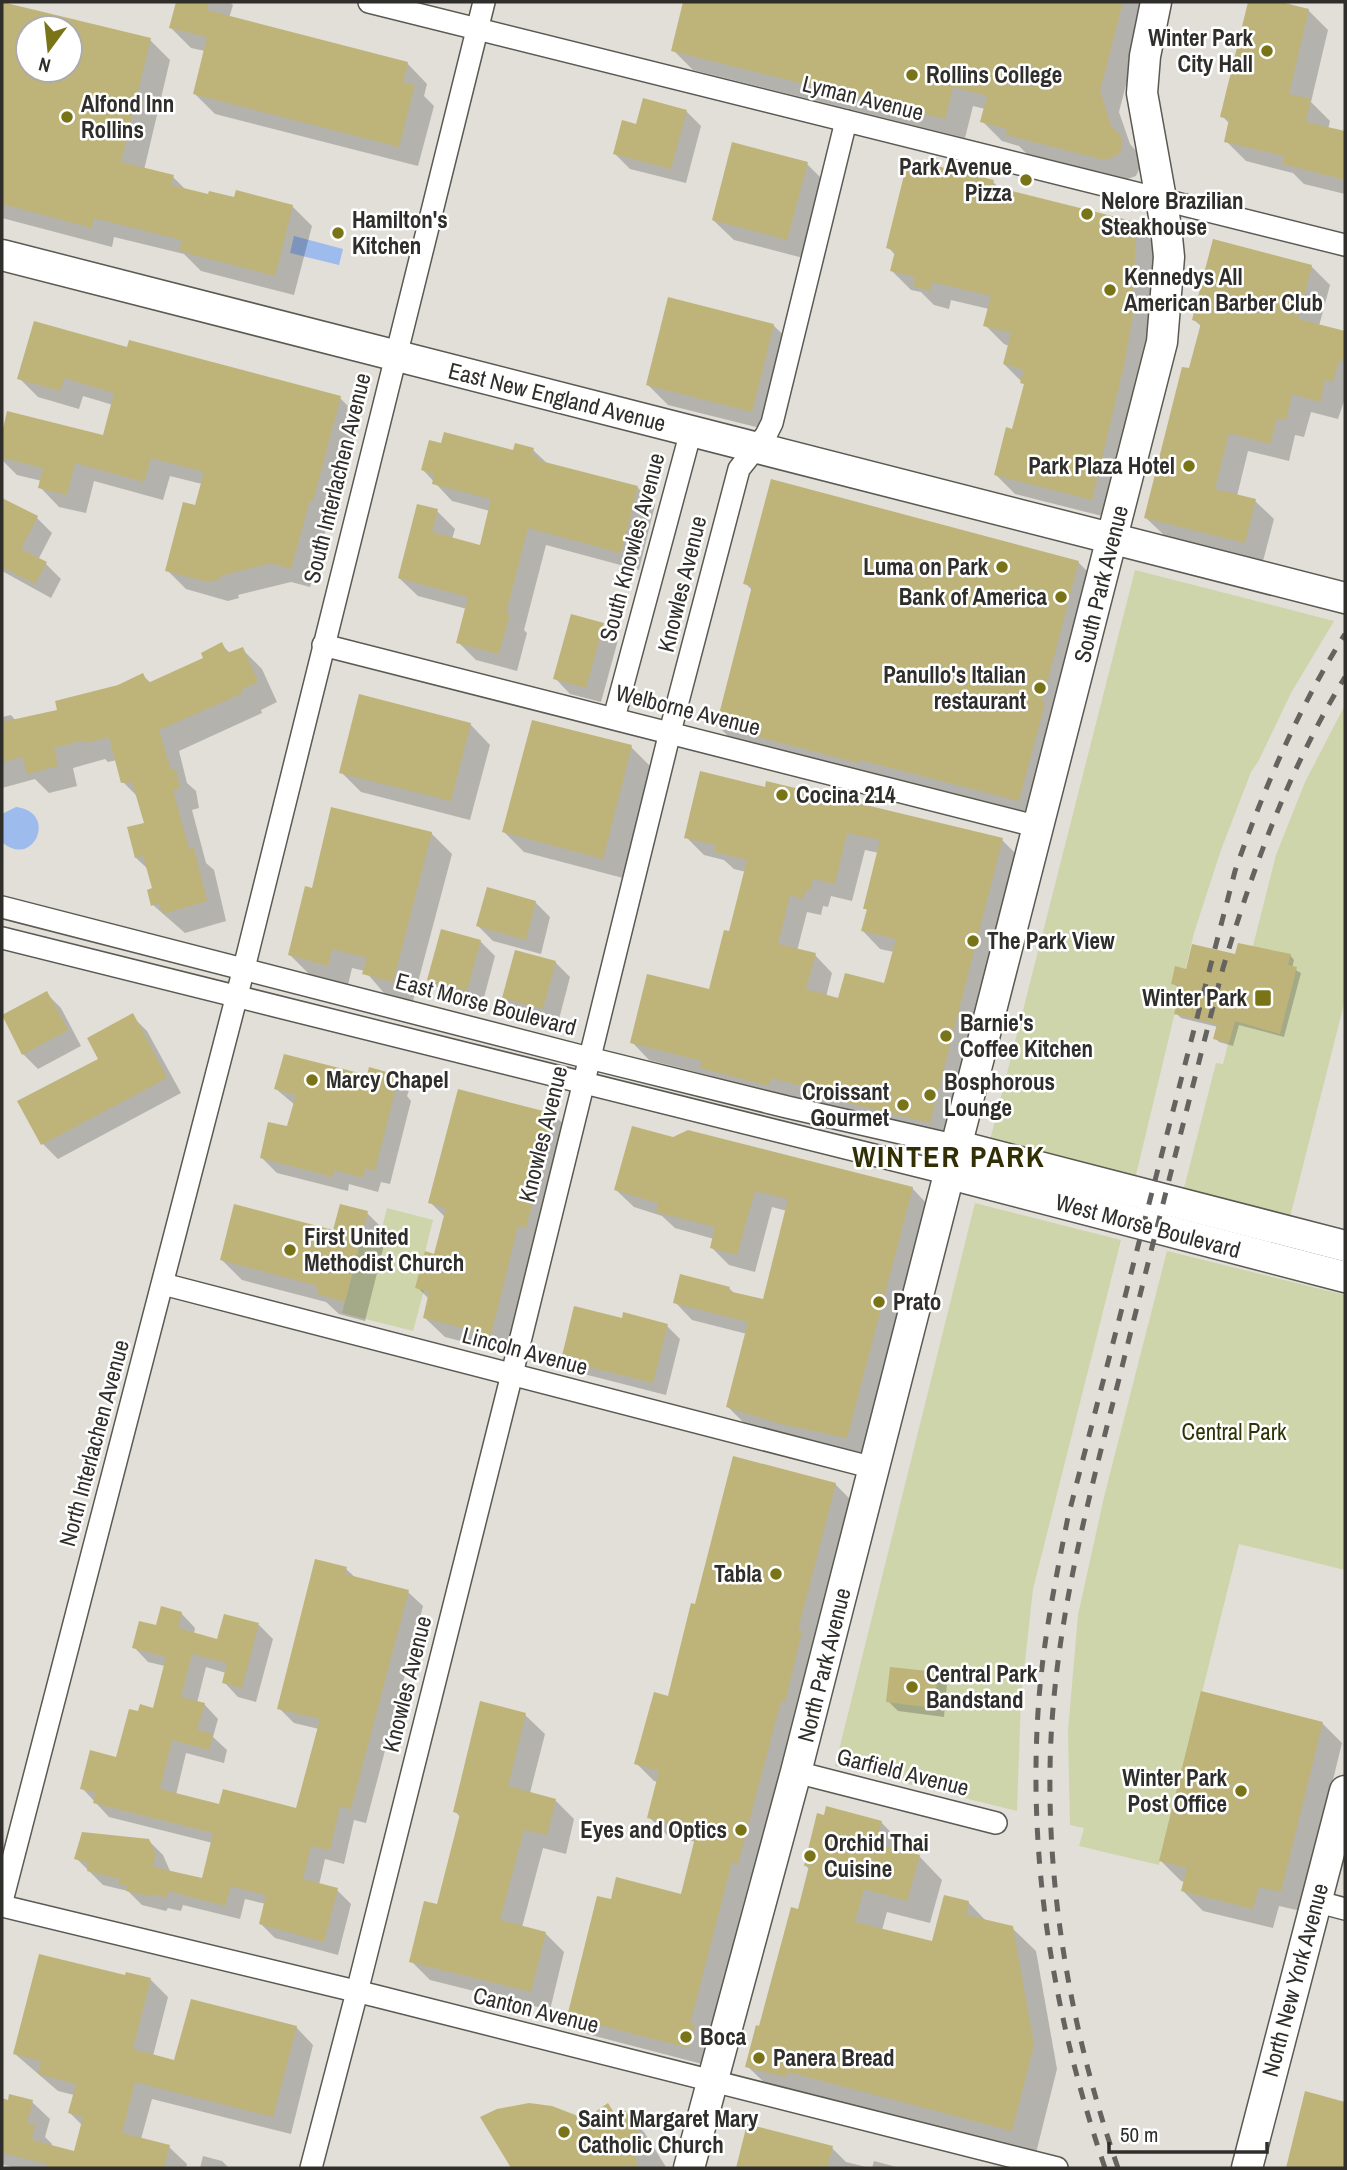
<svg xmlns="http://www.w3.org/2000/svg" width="1347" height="2170" font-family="'Archivo Narrow',sans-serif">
<rect width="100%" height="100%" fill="#e1dfd8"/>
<g fill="#ced5aa">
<path d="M1135 570 1334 621 1291 693 1259 760 1251 772 1221 850 1194 933 1135 1179 989 1144Z"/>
<path d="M1345 705V1000L1289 1221 1183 1192 1216 1063 1223 1064 1276 855 1305 782Z"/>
<path d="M975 1203 1121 1240 1033 1589 1021 1697 1017 1811 835 1766Z"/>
<path d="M387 1208 433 1220 416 1288 424 1290 413 1331 342 1313 361 1240 378 1244Z"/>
<path d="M1167 1251 1345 1295V1570L1239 1544 1159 1865 1079 1846 1084 1828 1070 1825 1068 1731 1078 1615 1104 1497Z"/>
</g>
<g fill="#9dbbed">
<path d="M294 236 343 249 339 265 290 253Z"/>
<path d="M16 807C59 812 33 870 2 842V814Z"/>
</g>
<g fill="#0003" fill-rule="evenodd">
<path d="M178 2H229L233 5 229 18 407 63 427 84 424 96 434 106 418 166 215 114 195 94 205 51 191 48 171 28Z"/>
<path d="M685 2H1147L1119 112 1130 144 1138 153 1142 163 1136 176 1125 180 1028 155 1019 146 1002 141 982 121 985 109 973 106 965 138 693 70 673 50Z"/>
<path d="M1250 2H1274L1308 10 1328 30 1311 102 1330 121 1328 129 1345 133V194L1304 184 1293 173 1246 161 1226 141 1230 124 1222 116Z"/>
<path d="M3 3 150 40 170 60 144 170 173 177 186 190 209 196 292 206 312 226 294 295 201 271 184 254 114 237 112 247 2 218ZM28 28H70V70H28Z"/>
<path d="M686 111 701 126 686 183 630 169 615 154 637 126Z"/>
<path d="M807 164 827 184 807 259 734 240 713 220Z"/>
<path d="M993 182 1002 190 1135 224 1154 243 1151 334 1110 518 1015 494 996 475 1014 431 1025 385 1004 364 1009 346 1004 344 985 325 989 309 951 300 949 309 934 305 921 292 911 290 892 271 896 256 888 247Z"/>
<path d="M1311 266 1330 285 1319 326 1345 333V398L1338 419 1311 412 1304 437 1295 435 1289 461 1248 451 1237 496 1255 501 1274 519 1263 561 1165 536 1146 518 1202 327 1194 320Z"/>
<path d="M773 325 794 345 772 431 668 405 648 385Z"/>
<path d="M128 349 340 398 359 417 332 519 329 518 310 587 291 582 238 595 239 598 228 601 186 589 167 570 196 507 202 484 170 476 163 500 94 481 86 513 59 507 40 487 42 481 17 475 2 460V440L8 413 104 437 113 405 83 396 79 409 38 397 19 378Z"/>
<path d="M533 450 549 465 637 487 655 505 639 570 546 545 524 630 527 633 517 671 476 660 458 642 467 609 418 596 399 578 437 511 455 529 452 539 481 547 490 511 452 501 423 470Z"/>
<path d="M2 500 37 518 52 533 38 560 46 564 61 579 51 598 2 571Z"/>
<path d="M1078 562 1098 582 1039 820 738 746 718 726 753 591 745 583Z"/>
<path d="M603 625 618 640 601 702 570 694 555 678Z"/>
<path d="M222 645 231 654 242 649 262 669 277 702 261 710 262 713 179 751 187 783 196 791 199 808 192 810 206 863 214 870 226 921 185 933 153 905 154 889 149 870 136 858 146 824 138 797 123 782 117 760 108 762 105 759 73 768 77 786 49 793 35 779 2 788V717L11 715 16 721 59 711 142 675 151 683 205 659Z"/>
<path d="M470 724 490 745 470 820 361 792 341 772Z"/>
<path d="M631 747 651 767 623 878 524 852 504 832Z"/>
<path d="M701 773 1002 840 1020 858 948 1140 823 1109 816 1102 789 1095 787 1102 720 1085 711 1076 649 1060 632 1042 710 991 731 933 746 872 734 869 724 860 704 855 686 837ZM865 850 879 853 865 908 868 911 863 931 880 949 894 952 885 986 839 1000 826 997 832 973 815 955 797 951 807 912 821 915 823 906 828 907 831 896 852 901Z"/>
<path d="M431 833 452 854 413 1001 384 993 365 971 352 968 348 985 310 975 290 955 313 890Z"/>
<path d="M535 902 550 917 541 954 493 941 478 926Z"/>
<path d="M480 941 495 956 482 1005 444 994 429 979Z"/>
<path d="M1290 955 1294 960 1292 968 1301 973 1284 1037 1239 1025 1233 1046 1219 1042 1215 1038 1218 1027 1181 1018 1176 1013 1182 989 1173 984 1187 971 1236 957Z"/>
<path d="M555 962 570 977 558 1023 519 1013 504 998Z"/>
<path d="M46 993 61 1008 81 1046 38 1069 23 1054Z"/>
<path d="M132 1016 147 1031 181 1093 58 1159 43 1144 20 1102 100 1060Z"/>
<path d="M394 1075 409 1090 407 1096 411 1101 390 1184 381 1182 378 1192 349 1184 348 1191 277 1173 262 1158 289 1129 295 1105 276 1089Z"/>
<path d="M554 1115 575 1135 511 1354 445 1337 424 1317 429 1299 417 1287 436 1256 445 1217 430 1202Z"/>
<path d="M673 1139 912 1188 929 1206 864 1454 800 1441 745 1424 728 1407 747 1334 692 1320 675 1302 729 1288 735 1294 764 1301 787 1211 772 1207 755 1272 729 1265 711 1247 714 1239 675 1228 662 1216 634 1207 616 1190Z"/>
<path d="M367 1213 387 1233 365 1321 339 1314 326 1302 242 1280 222 1260 334 1232Z"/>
<path d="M623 1321 667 1326 680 1339 666 1395 576 1372 563 1359Z"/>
<path d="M835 1484 853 1502 756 1881 750 1879 708 2040 712 2044 706 2065 587 2034 569 2016 613 1901 682 1897 696 1842 667 1835 649 1817 658 1782 654 1781 636 1763 669 1698 696 1606Z"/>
<path d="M346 1569 357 1579 408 1592 423 1606 366 1823 354 1820 344 1864 325 1859 319 1885 337 1890 351 1904 338 1955 275 1938 261 1924 266 1904 245 1899 240 1919 183 1905 181 1911 168 1908 166 1911 142 1905 128 1891 103 1885 76 1858 148 1840 163 1855 170 1871 203 1880 213 1843 109 1817 82 1788 118 1759 139 1713 154 1710 165 1666 148 1662 134 1647 157 1627 181 1613 195 1628 194 1634 218 1641 259 1625 273 1639 256 1702 238 1697 224 1682 226 1673 206 1667 197 1703 204 1704 218 1719 213 1737 227 1750 224 1763 186 1753 176 1795 220 1806 297 1810 319 1729 294 1723 279 1708Z"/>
<path d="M937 1673 947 1683 944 1717 898 1711 888 1701Z"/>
<path d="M525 1715 545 1734 530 1793 555 1800 574 1819 566 1854 543 1848 522 1927 545 1933 564 1952 550 2010 430 1980 411 1961 438 1906 460 1817 455 1811Z"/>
<path d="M1322 1723 1342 1743 1301 1911 1279 1906 1273 1928 1203 1911 1183 1891 1185 1882 1181 1881 1161 1861Z"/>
<path d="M881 1822 904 1846 903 1852 919 1856 942 1880 930 1923 887 1912 882 1930 933 1943 968 1902 987 1922 1012 1928 1036 1951 1057 2069 1036 2153 811 2094 809 2099 771 2089 747 2066 799 1911 810 1870 805 1865Z"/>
<path d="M127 1974 151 1980 168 1997 153 2056 176 2062 296 2027 313 2045 291 2134 152 2099 141 2139 169 2147 187 2164 186 2168H16L4 2165 2 2163V2100L32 2102 50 2119 45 2137 52 2144 51 2147 75 2153 82 2125 70 2113 74 2095 58 2091 15 2054 126 1978Z"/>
<path d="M1306 2094 1345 2104V2168H1288Z"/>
<path d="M608 2106 618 2116 624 2112 644 2132 666 2167 512 2168 579 2118 592 2116Z"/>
<path d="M749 2126 832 2148 846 2162 870 2168H738Z"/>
<path d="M203 2156 222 2161 229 2168H200Z"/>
<path d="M874 2161 900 2168H872Z"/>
</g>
<g fill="#beb479" fill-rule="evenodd">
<path d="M2 2 151 38 121 162 174 175 171 185 208 194 209 191 234 197 236 190 293 205 275 276 179 251 182 240 94 218 92 228 2 204ZM28 28H70V70H28Z"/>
<path d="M176 2H209L207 10 408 62 403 82 415 85 399 147 193 94 207 37 169 28Z"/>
<path d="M683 2H1123L1100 91 1111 126 1122 136 1121 150 1116 156 1104 160 1006 135 1007 129 980 122 987 96 953 87 945 119 671 51Z"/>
<path d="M1248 2H1281L1309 9 1289 94 1311 99 1306 122 1345 131V180L1282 164 1284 156 1224 142 1229 119 1220 117Z"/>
<path d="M643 98 687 110 671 169 613 154 622 120 636 124Z"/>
<path d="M732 142 808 162 787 240 712 220Z"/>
<path d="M908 159 994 180 992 186 1136 222 1133 314 1125 361 1092 500 994 475 1006 427 1012 429 1024 384 1020 383 1024 370 1003 364 1011 333 983 326 991 296 932 282 930 291 913 286 915 277 890 271 895 251 886 248Z"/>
<path d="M1213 239 1312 265 1298 319 1345 331V362L1339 360 1333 381 1325 380 1320 402 1292 394 1286 420 1277 418 1270 444 1229 433 1215 489 1256 499 1245 543 1144 518 1182 367 1189 368 1201 323 1192 320Z"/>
<path d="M668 297 774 324 752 412 646 385Z"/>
<path d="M34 321 127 347 129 340 341 396 313 501 310 500 291 569 271 563 220 576 221 579 208 582 165 571 183 502 195 505 204 472 151 458 144 482 75 463 67 495 38 488 43 468 2 458V433L7 411 103 435 114 393 64 378 60 391 17 379Z"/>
<path d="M444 432 513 450 515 443 534 448 532 455 538 456 537 460 638 486 621 553 528 528 506 613 510 614 499 654 456 643 468 597 398 578 417 504 438 509 432 532 480 545 491 499 432 484 434 474 421 470 429 440 441 443Z"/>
<path d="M771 479 1079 561 1042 702 1045 703 1019 801 860 760 859 763 716 726 752 586 743 584Z"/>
<path d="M2 498 38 516 21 549 47 562 35 584 2 567Z"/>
<path d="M571 614 604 623 586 688 553 679Z"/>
<path d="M222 642 227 653 243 647 258 682 242 689 243 693 159 730 171 770 176 769 180 788 173 790 189 849 194 848 207 901 163 914 159 903 151 906 147 890 152 888 143 856 135 858 127 827 144 823 132 782 121 783 109 737 86 743 85 740 54 748 58 766 27 774 23 757 2 762V722L57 710 55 701 118 685 143 673 148 683 203 658 201 653Z"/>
<path d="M359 694 471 723 451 801 339 773Z"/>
<path d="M532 720 632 745 603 859 502 832Z"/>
<path d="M700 771 765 787 766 781 1003 838 930 1123 803 1092 805 1087 771 1078 769 1086 700 1068 702 1061 630 1043 647 974 709 989 724 930 729 931 747 860 714 852 716 845 684 838ZM847 833 880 840 863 909H867L861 931 896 939 884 983 845 973 838 998 806 989 816 953 778 944 790 895 803 899 806 889 810 891 813 879 835 884Z"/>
<path d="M331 807 432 832 393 982 362 974 367 958 332 949 328 966 288 955 305 886 312 888Z"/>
<path d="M487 887 536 901 526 940 476 926Z"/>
<path d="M441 929 481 940 467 991 427 980Z"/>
<path d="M1238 943 1291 954 1288 965 1297 967 1280 1034 1235 1021 1229 1043 1213 1039 1217 1024 1174 1014 1181 986 1171 984 1175 966 1186 969 1192 944 1235 954Z"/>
<path d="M515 950 556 961 543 1009 502 998Z"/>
<path d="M47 991 68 1030 22 1055 2 1015Z"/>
<path d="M133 1013 167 1078 41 1145 17 1101 98 1059 87 1038Z"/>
<path d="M284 1054 367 1075 369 1067 394 1074 392 1083 397 1084 375 1171 366 1168 363 1178 334 1170 333 1177 260 1158 268 1122 287 1126 296 1095 274 1089Z"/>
<path d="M458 1089 555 1114 526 1228 518 1226 491 1335 423 1318 429 1292 415 1288 425 1251 434 1254 446 1208 428 1203Z"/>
<path d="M632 1126 673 1137 688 1130 913 1187 847 1438 781 1424 726 1407 748 1322 673 1303 680 1274 730 1287 728 1291 763 1299 788 1199 755 1191 737 1255 710 1248 715 1227 656 1212 658 1203 614 1190Z"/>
<path d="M234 1204 333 1230 340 1204 368 1211 345 1302 317 1294 318 1286 220 1260Z"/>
<path d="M574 1306 622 1318 623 1312 668 1324 653 1383 561 1360Z"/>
<path d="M733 1456 836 1483 798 1630 802 1631 785 1702 781 1701 738 1864 732 1862 690 2024 695 2025 689 2048 567 2017 597 1896 611 1899 616 1877 681 1894 697 1830 647 1818 659 1771 634 1764 654 1692 668 1696 691 1603 695 1604Z"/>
<path d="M315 1559 347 1567 345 1574 409 1590 351 1809 340 1806 330 1850 311 1846 303 1879 338 1888 324 1942 259 1924 266 1895 231 1886 225 1906 168 1891 167 1898 153 1894 152 1897 126 1891 127 1886 118 1884 120 1879 87 1871 89 1863 74 1859 82 1832 149 1839 156 1855 153 1867 202 1878 213 1833 93 1803 96 1793 80 1789 90 1750 116 1757 129 1709 138 1711 140 1704 153 1708 166 1657 132 1648 139 1621 156 1625 161 1606 182 1612 178 1628 217 1639 224 1614 259 1623 242 1688 222 1683 227 1663 192 1654 181 1697 205 1703 197 1730 213 1734 209 1750 172 1740 160 1789 219 1804 223 1789 296 1808 320 1719 277 1709Z"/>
<path d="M890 1667 938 1672 934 1708 886 1702Z"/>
<path d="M1201 1691 1323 1722 1281 1892 1259 1887 1253 1909 1181 1891 1187 1868 1159 1861Z"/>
<path d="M480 1701 526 1713 508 1786 556 1799 547 1835 524 1830 500 1920 546 1932 531 1992 409 1962 424 1901 437 1904 460 1814 453 1812Z"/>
<path d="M826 1806 882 1821 876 1844 920 1855 907 1901 864 1889 855 1922 932 1941 944 1895 969 1901 966 1915 1013 1926 1034 2045 1012 2131 788 2072 786 2077 745 2067 756 2025 759 2026 791 1907 798 1909 809 1866H804L817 1813 824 1815Z"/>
<path d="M39 1954 125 1975 126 1972 151 1978 133 2049 174 2060 191 1999 297 2026 273 2117 135 2082 122 2133 170 2145 164 2168H46L47 2164 2 2153V2098L8 2100 9 2094 33 2100 27 2123 35 2125 32 2140 74 2151 83 2117 68 2113 76 2084 38 2074 41 2061 13 2054Z"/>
<path d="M1305 2091 1345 2102V2168H1286Z"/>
<path d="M529 2103 552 2106 578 2116 583 2108 592 2114 608 2103 616 2116 625 2110 647 2147 635 2153 638 2168H511L480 2117 497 2109Z"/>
<path d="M747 2124 833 2146 827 2168H736Z"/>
</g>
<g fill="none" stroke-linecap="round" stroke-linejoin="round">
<g stroke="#5a5952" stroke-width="24">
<g id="street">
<path d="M369 2 1345 245"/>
<path d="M323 645 1039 827"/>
<path d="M614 718 691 431"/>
<path d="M2 907 589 1058 787 1107 958 1146"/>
<path d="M2 938 950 1174"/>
<path d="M163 1284 874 1468"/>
<path d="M796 1772 996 1823"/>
<path d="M2 1901 244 968 484 2"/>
<path d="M1315 1901 1345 1909"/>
<path d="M2 1906 376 1996 1057 2168"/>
<path d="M311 2168 357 1992 512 1374 670 732 739 469 766 435 772 423 846 121"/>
</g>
</g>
<g stroke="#5a5952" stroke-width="33">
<g id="secondary">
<path d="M2 255 1345 598"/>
<path d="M958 1146 1345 1246"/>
<path d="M950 1174 1345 1277"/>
<path d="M689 2168 796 1772 1162 342 1169 257 1166 227 1142 93 1145 56 1156 2"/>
<path d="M1247 2168 1345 1791"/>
</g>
</g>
<use href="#street" stroke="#fff" stroke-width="21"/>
<use href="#secondary" stroke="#fff" stroke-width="30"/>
<g stroke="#64635f" stroke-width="5" stroke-dasharray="12 12" stroke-linecap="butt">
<path d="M1105 2168C1055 2022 1028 1866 1038 1712 1042 1646 1055 1582 1068 1517L1235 871C1264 788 1298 709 1345 634"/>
<path d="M1118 2168C1074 2041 1048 1904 1050 1769 1052 1633 1087 1505 1120 1375 1154 1239 1188 1104 1223 968 1254 865 1289 769 1345 677"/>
</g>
</g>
<g fill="#797417" stroke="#fff" stroke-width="2.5">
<circle cx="1267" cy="51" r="7"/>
<circle cx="912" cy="75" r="7"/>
<circle cx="67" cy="117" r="7"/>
<circle cx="1026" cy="180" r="7"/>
<circle cx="1087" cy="214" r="7"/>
<circle cx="338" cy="233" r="7"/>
<circle cx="1110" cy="290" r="7"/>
<circle cx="1189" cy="466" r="7"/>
<circle cx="1002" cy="567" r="7"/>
<circle cx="1061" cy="597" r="7"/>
<circle cx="1040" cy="688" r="7"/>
<circle cx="782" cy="795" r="7"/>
<circle cx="973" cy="941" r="7"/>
<rect x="1254" y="989" width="18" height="18" rx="3.5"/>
<circle cx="946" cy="1036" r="7"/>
<circle cx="312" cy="1080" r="7"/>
<circle cx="930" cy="1095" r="7"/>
<circle cx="903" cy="1105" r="7"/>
<circle cx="290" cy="1250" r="7"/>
<circle cx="879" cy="1302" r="7"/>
<circle cx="776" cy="1574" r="7"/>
<circle cx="912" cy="1687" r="7"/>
<circle cx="1241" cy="1791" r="7"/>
<circle cx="741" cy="1830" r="7"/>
<circle cx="810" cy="1856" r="7"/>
<circle cx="686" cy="2037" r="7"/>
<circle cx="759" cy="2058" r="7"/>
<circle cx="564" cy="2132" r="7"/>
</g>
<g text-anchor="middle" stroke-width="5" stroke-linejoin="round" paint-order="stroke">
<g font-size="23" font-weight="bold" fill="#2f2e2b" stroke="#fff" text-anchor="start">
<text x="1253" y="46" text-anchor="end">Winter Park<tspan x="1253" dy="26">City Hall</tspan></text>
<text x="926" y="83">Rollins College</text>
<text x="81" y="112">Alfond Inn<tspan x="81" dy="26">Rollins</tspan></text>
<text x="1012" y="175" text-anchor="end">Park Avenue<tspan x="1012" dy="26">Pizza</tspan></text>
<text x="1101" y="209">Nelore Brazilian<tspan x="1101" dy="26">Steakhouse</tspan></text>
<text x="352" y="228">Hamilton's<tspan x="352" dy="26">Kitchen</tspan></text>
<text x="1124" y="285">Kennedys All<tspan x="1124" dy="26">American Barber Club</tspan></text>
<text x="1175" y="474" text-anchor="end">Park Plaza Hotel</text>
<text x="988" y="575" text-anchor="end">Luma on Park</text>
<text x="1047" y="605" text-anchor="end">Bank of America</text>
<text x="1026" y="683" text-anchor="end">Panullo's Italian<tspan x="1026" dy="26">restaurant</tspan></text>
<text x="796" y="803">Cocina 214</text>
<text x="987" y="949">The Park View</text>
<text x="1247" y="1006" text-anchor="end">Winter Park</text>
<text x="960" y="1031">Barnie's<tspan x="960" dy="26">Coffee Kitchen</tspan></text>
<text x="326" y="1088">Marcy Chapel</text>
<text x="944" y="1090">Bosphorous<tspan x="944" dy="26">Lounge</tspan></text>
<text x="889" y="1100" text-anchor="end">Croissant<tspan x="889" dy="26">Gourmet</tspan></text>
<text x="304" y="1245">First United<tspan x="304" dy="26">Methodist Church</tspan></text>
<text x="893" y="1310">Prato</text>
<text x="762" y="1582" text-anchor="end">Tabla</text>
<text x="926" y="1682">Central Park<tspan x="926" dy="26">Bandstand</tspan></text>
<text x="1227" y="1786" text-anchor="end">Winter Park<tspan x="1227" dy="26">Post Office</tspan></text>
<text x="727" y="1838" text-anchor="end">Eyes and Optics</text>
<text x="824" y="1851">Orchid Thai<tspan x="824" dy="26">Cuisine</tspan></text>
<text x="700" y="2045">Boca</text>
<text x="773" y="2066">Panera Bread</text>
<text x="578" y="2127">Saint Margaret Mary<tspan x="578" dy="26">Catholic Church</tspan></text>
</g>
<g font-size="23" fill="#2f2e2b" stroke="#fff">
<text transform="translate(863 98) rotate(14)" y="8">Lyman Avenue</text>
<text transform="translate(557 397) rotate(14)" y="8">East New England Avenue</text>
<text transform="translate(337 478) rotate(-76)" y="8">South Interlachen Avenue</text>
<text transform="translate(632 547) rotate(-75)" y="8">South Knowles Avenue</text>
<text transform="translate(682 584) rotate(-76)" y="8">Knowles Avenue</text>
<text transform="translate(1101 584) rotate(-76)" y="8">South Park Avenue</text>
<text transform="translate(688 710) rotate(14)" y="8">Welborne Avenue</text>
<text transform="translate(486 1004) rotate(15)" y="8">East Morse Boulevard</text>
<text transform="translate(543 1134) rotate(-76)" y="8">Knowles Avenue</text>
<text transform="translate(1148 1226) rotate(15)" y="8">West Morse Boulevard</text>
<text transform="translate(525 1351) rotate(15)" y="8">Lincoln Avenue</text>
<text transform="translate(94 1443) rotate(-75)" y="8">North Interlachen Avenue</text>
<text transform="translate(824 1665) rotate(-76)" y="8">North Park Avenue</text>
<text transform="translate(407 1684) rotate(-76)" y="8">Knowles Avenue</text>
<text transform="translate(903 1772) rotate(14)" y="8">Garfield Avenue</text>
<text transform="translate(1295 1980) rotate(-75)" y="8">North New York Avenue</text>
<text transform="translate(536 2010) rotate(14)" y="8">Canton Avenue</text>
</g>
<g font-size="23" fill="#2f3305" stroke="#fff">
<text x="1234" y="1440">Central Park</text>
</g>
<g font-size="30" font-weight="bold" letter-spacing="2" fill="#322f04" stroke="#fff">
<text x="949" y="1167">WINTER PARK</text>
</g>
</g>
<rect width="1347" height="2170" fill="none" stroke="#2f2e2b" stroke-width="7"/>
<g transform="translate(49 49) rotate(195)"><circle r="33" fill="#ffffff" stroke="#acabaa" stroke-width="2"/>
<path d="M0-5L12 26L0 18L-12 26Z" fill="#797417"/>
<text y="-10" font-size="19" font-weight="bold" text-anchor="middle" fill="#2f2e2b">N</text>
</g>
<path d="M1109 2142v10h158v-10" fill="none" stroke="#2f2e2b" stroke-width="3.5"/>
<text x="1120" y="2142" font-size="21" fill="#2f2e2b" stroke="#ffffff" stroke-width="5" paint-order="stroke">50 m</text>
</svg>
